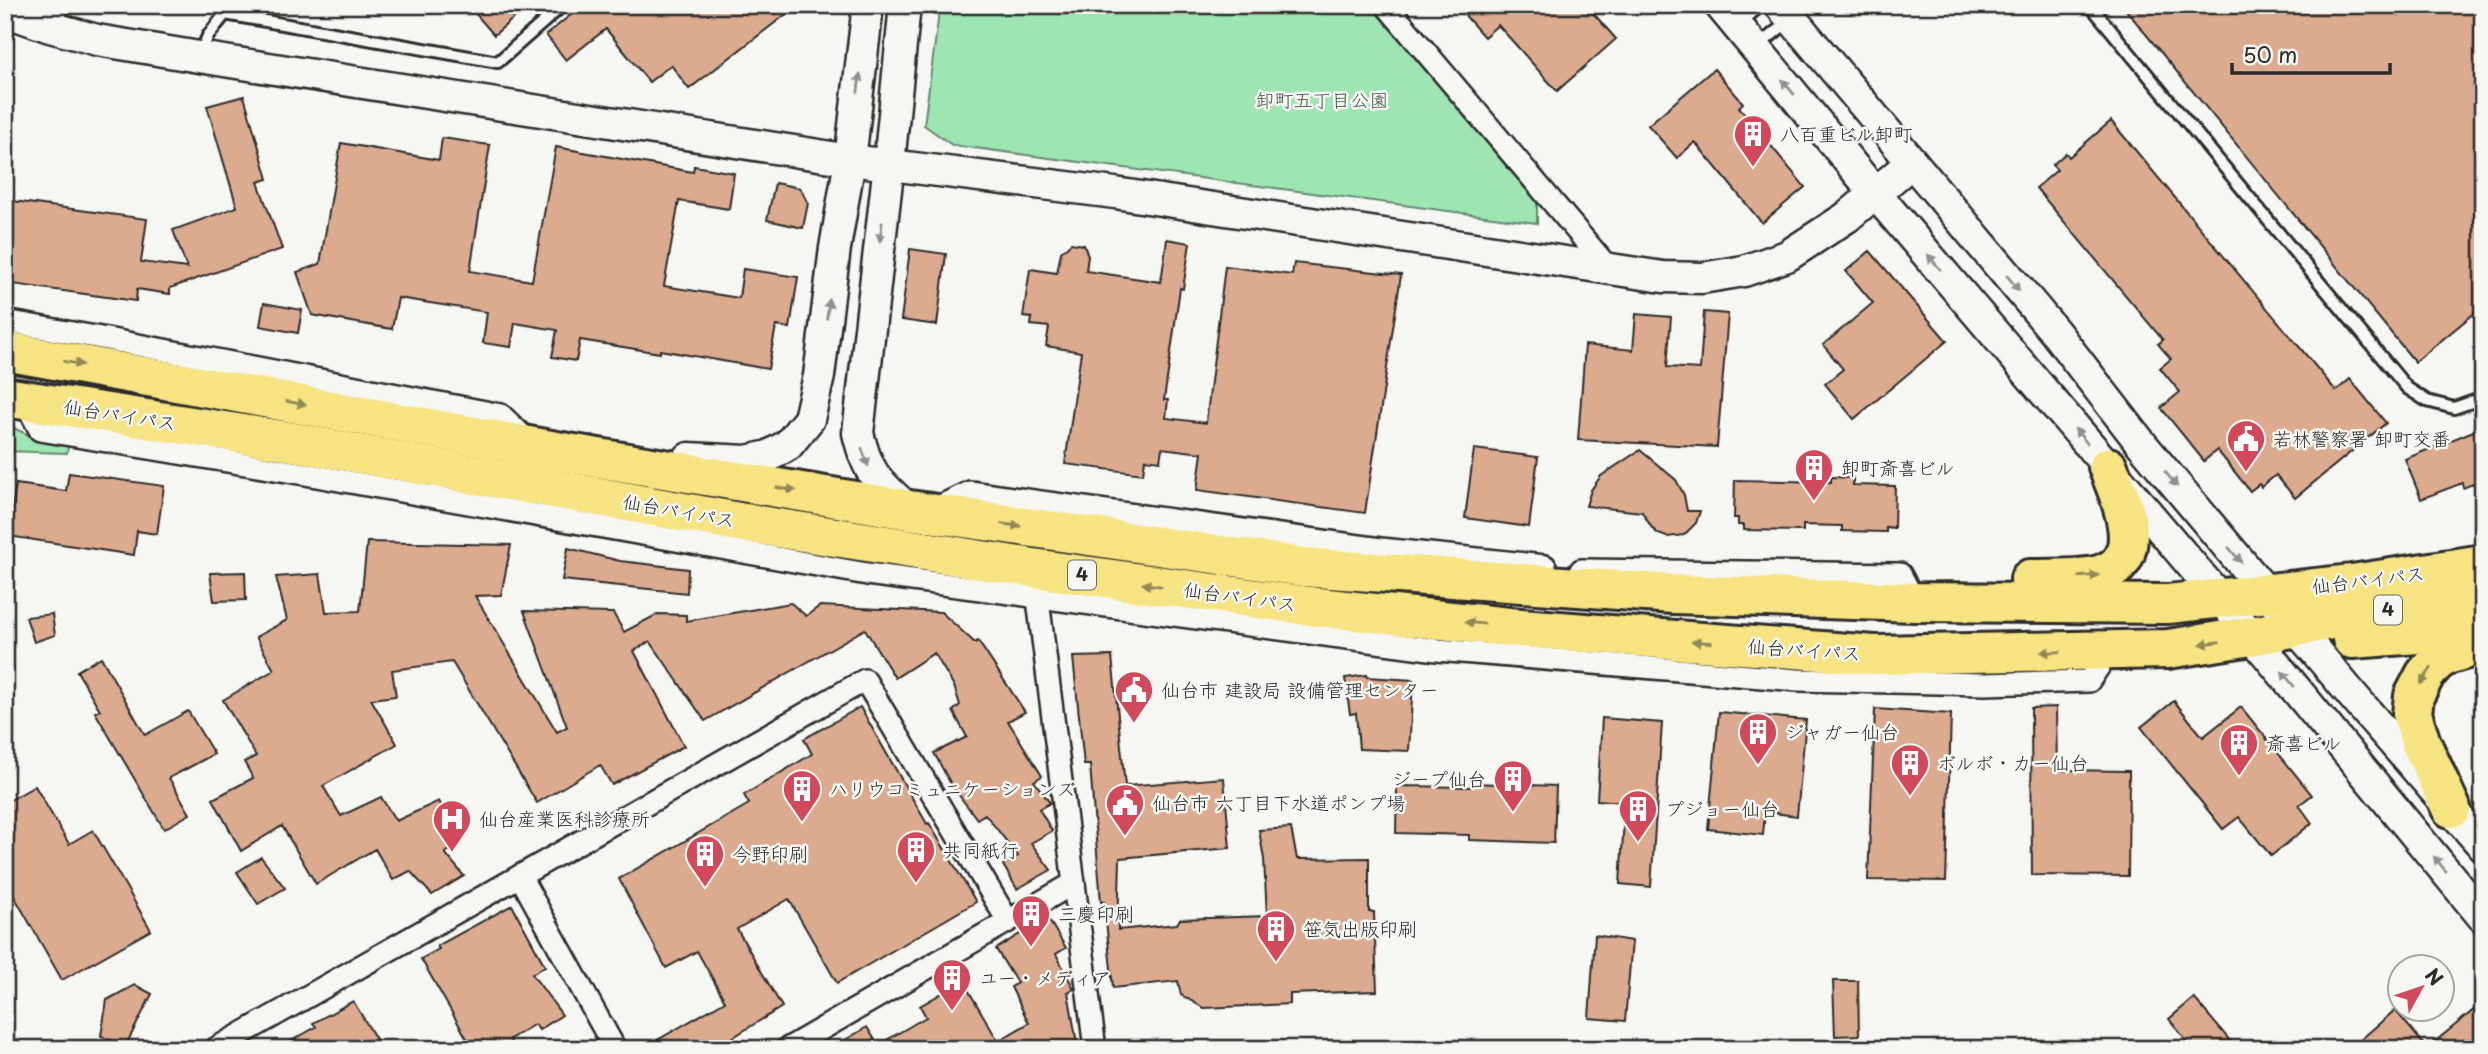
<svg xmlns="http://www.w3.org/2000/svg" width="2488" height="1054" font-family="'Playpen Sans','Klee One',sans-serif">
<rect width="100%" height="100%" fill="#f6f6f2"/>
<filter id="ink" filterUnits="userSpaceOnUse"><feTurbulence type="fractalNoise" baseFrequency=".0143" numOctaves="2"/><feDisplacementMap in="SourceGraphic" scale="14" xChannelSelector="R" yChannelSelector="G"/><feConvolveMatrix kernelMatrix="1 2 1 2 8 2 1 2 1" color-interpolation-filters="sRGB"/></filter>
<g filter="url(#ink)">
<g fill="#9de5b3" stroke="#64886f" stroke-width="2">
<path d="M940 5H1371L1537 200V223L952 145 924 125Z"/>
<path d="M5 424 37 439 69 443 67 453 5 451Z"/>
</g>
<g fill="#dcab8f" stroke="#2b2b2b" stroke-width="2">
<path d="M468 5H529L494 35Z"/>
<path d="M583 5H798L689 89 671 65 649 82 606 29 566 60 546 35Z"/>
<path d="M1456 5H1586L1616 39 1557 91 1498 25 1484 37Z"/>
<path d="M2122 5H2483V306L2415 362Z"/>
<path d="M1714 69 1743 103 1739 107 1805 187 1762 223 1695 142 1677 158 1648 125Z"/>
<path d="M244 96 268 179 258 182 282 249 170 288V294L137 289 136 301 5 283V200L147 219 141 262 187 268 173 230 237 207 207 106Z"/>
<path d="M2111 121 2336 391 2350 379 2386 423 2295 498 2276 475 2261 487 2259 484 2250 491 2217 450 2204 461 2161 408 2180 392 2160 368 2171 359 2158 344 2163 340 2036 188 2057 170 2052 165 2066 153 2069 157Z"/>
<path d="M442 138 490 145 470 271 532 281 556 147 693 172 694 166 734 173 729 209 679 201 664 286 739 298 743 269 798 277 790 328 776 326 768 369 660 350V353L580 340 576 361 552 357 557 330 515 323 511 347 483 343 487 312 398 298 392 329 312 315 297 272 320 264 341 143 439 160Z"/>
<path d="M775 183 800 188 808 203 803 228 767 220Z"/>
<path d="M1167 239 1190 243 1183 289 1180 288 1164 400H1168L1166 418 1206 423 1225 266 1292 275 1294 263 1401 275 1365 513 1197 490 1202 453 1162 448 1160 461 1145 459 1143 474 1065 464 1081 352 1046 346 1049 327 1031 325 1032 318 1023 317 1030 269 1057 273 1061 252 1071 243 1084 245 1088 256 1086 271 1161 282Z"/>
<path d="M910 249 946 254 937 325 901 320Z"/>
<path d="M1870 251 1947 341 1854 419 1825 384 1843 369 1823 345 1873 303 1846 271Z"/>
<path d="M264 303 302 310 298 333 260 326Z"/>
<path d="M1704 312 1728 314 1717 447 1578 440 1585 345 1633 350 1636 314 1671 317 1667 367 1700 369Z"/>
<path d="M2483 427V480L2463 488 2462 483 2421 499 2405 459Z"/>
<path d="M1474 449 1538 457 1529 527 1465 518Z"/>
<path d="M1640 450 1676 480 1684 495 1687 511H1700L1696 523 1684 535 1667 537 1658 534 1652 528 1642 512 1586 506 1591 490 1601 476Z"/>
<path d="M69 473 164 486 157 534 137 531 134 555 8 536 16 484 66 491Z"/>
<path d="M1831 477 1853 478V485L1895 486 1894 528 1886 527V532L1842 531V526L1803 525V531L1744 530V525H1738V518H1734L1735 480 1831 482Z"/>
<path d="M367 542 511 545 501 595 475 596 557 732 567 727 524 611 613 613 624 632 658 614 686 615V621L791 603 806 616 820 606 941 612 975 643 978 641 1025 712 1008 721 1042 776 1034 781 1050 803 1039 809 1052 831 1031 843 1051 870 1017 889 1003 865 1018 856 985 814 977 819 952 786 934 753 967 737 953 711 960 705 954 686 934 653 895 678 865 629 705 721 650 641 634 651 684 746 612 785 600 765 537 803 452 662 392 670 396 696 371 699 397 744 323 786 341 816 381 797 396 821 439 801 460 844 445 853 464 876 432 895 410 871 393 880 375 849 316 884 282 826 241 851 213 799 253 778 244 762 256 756 223 700 274 670 256 637 287 620 276 577 320 574 326 612 360 611Z"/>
<path d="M568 548 620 561 688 569 687 593 562 580Z"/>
<path d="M245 572 246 600 214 601 210 573Z"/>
<path d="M52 614 55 635 34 642 26 617Z"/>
<path d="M1112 656 1125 786 1224 778 1230 848 1120 858 1118 930 1177 924 1180 919 1267 916 1264 859 1259 830 1291 828 1297 859 1369 858V912H1374L1377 991 1290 994V1004L1204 1008 1181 995 1178 981 1113 988 1104 902H1101L1090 765H1084L1073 657Z"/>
<path d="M101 657 145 735 188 711 214 754 169 778 190 814 164 829 95 712 100 710 77 671Z"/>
<path d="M1367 675V677L1413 680 1409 751 1359 749 1356 713 1350 714 1345 678Z"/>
<path d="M2174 701 2203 737 2241 707 2312 795 2299 805 2312 823 2271 856 2239 817 2223 829 2141 727Z"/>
<path d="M860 707 927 824 929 823 976 902 837 983 789 899 737 929 782 1007 714 1049H642L725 1001 697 951 666 968 619 879 749 804 744 795 812 754 804 739Z"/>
<path d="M2056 707 2057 770 2129 771 2128 876 2032 875 2031 708Z"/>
<path d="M1875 709 1951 714 1946 881 1868 880Z"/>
<path d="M1719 712 1806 720 1797 816 1765 812 1763 835 1708 829Z"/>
<path d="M1602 718 1662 723 1651 887 1620 884 1625 802 1597 800Z"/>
<path d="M1471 783 1556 786 1554 843 1469 840V835L1396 833 1397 786 1471 787Z"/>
<path d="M35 786 69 844 93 830 151 930 62 980 5 880V803Z"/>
<path d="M261 857 285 888 258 904 237 872Z"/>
<path d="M512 905 545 966 532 974 562 1015 539 1030 535 1024 510 1039 513 1049H473L421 959 439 949 437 946Z"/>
<path d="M1047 917 1066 948 1056 954 1074 989 1068 992 1078 1049H830L867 1027 878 1045 926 1017 920 1006 963 981 998 1041 1029 1023 1011 987 1017 983 996 949Z"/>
<path d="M1595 935 1632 941 1625 1021 1589 1018Z"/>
<path d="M1833 981H1858L1859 1035 1835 1036Z"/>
<path d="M135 985 152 994 125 1047 101 1036 107 1000Z"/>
<path d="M2194 998 2237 1049H2193L2169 1019Z"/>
<path d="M353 1001 382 1049H277L316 1027 313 1023Z"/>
<path d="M2475 1009 2483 1018V1049H2350L2395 1010 2427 1048Z"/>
</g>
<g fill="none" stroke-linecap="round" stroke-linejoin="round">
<g stroke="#2b2b2b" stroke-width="16">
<g id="lane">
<path d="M2090 5 2407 388 2427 401 2454 408 2483 398"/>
<path d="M1739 24 1761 5"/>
<path d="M1756 48 1808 5"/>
<path d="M200 54 208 36 225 14 498 62 563 5"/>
</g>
</g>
<g stroke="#2b2b2b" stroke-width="26">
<g id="street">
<path d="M1386 5 1610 270"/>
<path d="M50 27 59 5"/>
<path d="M5 321 107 339 501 415 529 442"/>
<path d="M25 401 40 430 305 474 867 574 1437 650 1797 680 1985 684 2089 681 2110 650"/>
<path d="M932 510 970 492 1381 549 1545 566"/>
<path d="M1581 570 1900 574 1915 602"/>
<path d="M1036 584 1095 1049"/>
<path d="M520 876 615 1049"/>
<path d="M215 1049 865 680 1008 921"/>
<path d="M787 1049 1074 883"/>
</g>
</g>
<g stroke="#2b2b2b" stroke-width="35">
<g id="secondary">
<path d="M905 5 889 164 858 433C868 475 877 481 909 510"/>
<path d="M1720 5 1875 193 2252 636 2483 917"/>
<path d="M1780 5 2055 332 2140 442 2353 696 2483 846"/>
<path d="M5 11 50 27 97 40 199 57 850 160 1115 193 1663 277 1702 278 1744 271 1787 256 1847 217 1912 162"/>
<path d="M689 458 746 461 769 456 788 445 809 419 819 376 835 248 850 160 868 5"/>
</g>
</g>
<g stroke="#2b2b2b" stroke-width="44">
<g id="highway">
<path d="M5 351 556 451 909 510 1303 567 1673 594 1915 602 2168 604 2352 584 2483 564"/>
<path d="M5 397 282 440 739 522 1033 568 1308 606 1509 627 1675 640 1875 655 2168 649 2252 636 2356 615 2483 597"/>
<path d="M2030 579C2048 578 2086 580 2102 574 2149 558 2120 497 2108 467"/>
<path d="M2352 639 2483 629"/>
<path d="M2451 808 2421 743 2412 714 2414 696 2425 675 2436 662 2447 655 2483 644"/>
</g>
</g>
<use href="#lane" stroke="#f6f6f2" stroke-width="10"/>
<use href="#street" stroke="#f6f6f2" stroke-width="21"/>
<use href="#secondary" stroke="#f6f6f2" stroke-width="30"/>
<use href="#highway" stroke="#f6e381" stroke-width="38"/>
</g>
<defs><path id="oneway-solid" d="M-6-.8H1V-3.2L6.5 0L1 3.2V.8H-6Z" transform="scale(1.75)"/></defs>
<g fill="#90908e">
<use href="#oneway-solid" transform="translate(859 83) rotate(-83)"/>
<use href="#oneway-solid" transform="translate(1788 87) rotate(-129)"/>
<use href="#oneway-solid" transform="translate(881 232) rotate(97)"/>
<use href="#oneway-solid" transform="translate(1934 262) rotate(-130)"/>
<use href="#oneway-solid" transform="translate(2013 283) rotate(50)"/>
<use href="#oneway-solid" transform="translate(828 309) rotate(-83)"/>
<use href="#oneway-solid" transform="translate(2081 436) rotate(-130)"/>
<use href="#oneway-solid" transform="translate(865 457) rotate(70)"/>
<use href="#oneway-solid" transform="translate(2171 479) rotate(50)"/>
<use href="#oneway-solid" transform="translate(2235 555) rotate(50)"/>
<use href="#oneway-solid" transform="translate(2288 679) rotate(-130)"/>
<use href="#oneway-solid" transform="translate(2440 864) rotate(-129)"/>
</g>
<g fill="#908756">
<use href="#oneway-solid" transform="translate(73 363) rotate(10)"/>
<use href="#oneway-solid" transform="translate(296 403) rotate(10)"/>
<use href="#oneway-solid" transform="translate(786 489) rotate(9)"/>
<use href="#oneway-solid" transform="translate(1011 525) rotate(8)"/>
<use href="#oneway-solid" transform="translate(2089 576) rotate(-4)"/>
<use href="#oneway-solid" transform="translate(1152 585) rotate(-172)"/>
<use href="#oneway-solid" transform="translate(1475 623) rotate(-174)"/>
<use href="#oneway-solid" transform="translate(1702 642) rotate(-176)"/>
<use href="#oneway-solid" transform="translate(2210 643) rotate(172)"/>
<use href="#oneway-solid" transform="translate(2051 652) rotate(179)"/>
<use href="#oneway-solid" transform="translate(2426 676) rotate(124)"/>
</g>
</g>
<defs>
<g id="building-pin" transform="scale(2.0125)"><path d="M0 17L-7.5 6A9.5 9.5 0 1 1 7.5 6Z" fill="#d1495b" stroke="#f6f6f2"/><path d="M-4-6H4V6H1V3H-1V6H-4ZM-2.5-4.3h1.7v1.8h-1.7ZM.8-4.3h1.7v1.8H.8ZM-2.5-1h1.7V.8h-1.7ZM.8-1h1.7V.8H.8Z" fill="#fff"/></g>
<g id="civic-pin" transform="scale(2.0125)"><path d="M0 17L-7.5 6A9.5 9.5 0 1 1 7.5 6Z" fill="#d1495b" stroke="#f6f6f2"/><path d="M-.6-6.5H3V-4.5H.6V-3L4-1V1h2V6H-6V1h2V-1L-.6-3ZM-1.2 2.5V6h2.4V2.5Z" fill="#fff"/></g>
<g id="hospital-pin" transform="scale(2.0125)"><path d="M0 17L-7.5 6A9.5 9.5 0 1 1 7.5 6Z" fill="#d1495b" stroke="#f6f6f2"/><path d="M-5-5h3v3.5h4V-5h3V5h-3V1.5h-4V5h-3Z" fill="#fff"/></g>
</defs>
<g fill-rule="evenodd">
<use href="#building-pin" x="1753" y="134"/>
<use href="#civic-pin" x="2246" y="439"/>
<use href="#building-pin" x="1814" y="468"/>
<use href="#civic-pin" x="1134" y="690"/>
<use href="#building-pin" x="1758" y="732"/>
<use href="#building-pin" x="2239" y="743"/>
<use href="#building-pin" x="1910" y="763"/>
<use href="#building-pin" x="1513" y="779"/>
<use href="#building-pin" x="802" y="789"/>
<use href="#civic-pin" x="1125" y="803"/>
<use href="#building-pin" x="1638" y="809"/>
<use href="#hospital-pin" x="452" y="819"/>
<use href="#building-pin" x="916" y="850"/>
<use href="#building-pin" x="705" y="854"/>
<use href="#building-pin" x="1031" y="914"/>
<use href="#building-pin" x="1276" y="929"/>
<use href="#building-pin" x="952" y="978"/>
</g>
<g text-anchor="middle" stroke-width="5" stroke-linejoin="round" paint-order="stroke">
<g fill="#f6f6f2" stroke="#686867" stroke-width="2">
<rect x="1068" y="560.5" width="28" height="29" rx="5"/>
<rect x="2374" y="595.5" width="28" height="29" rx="5"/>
</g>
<g font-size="18" font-weight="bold" fill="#2b2b2b">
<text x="1082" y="581">4</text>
<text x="2388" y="616">4</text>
</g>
<g font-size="19" fill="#485a4d" stroke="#f6f6f2">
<text x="1322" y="107">卸町五丁目公園</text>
</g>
<g font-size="19" fill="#2b2b2b" stroke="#f6f6f2" text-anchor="start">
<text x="1780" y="141">八百重ビル卸町</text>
<text x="2273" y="446">若林警察署 卸町交番</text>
<text x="1841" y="475">卸町斎喜ビル</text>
<text x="1161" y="697">仙台市 建設局 設備管理センター</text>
<text x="1785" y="739">ジャガー仙台</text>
<text x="2266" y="750">斎喜ビル</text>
<text x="1937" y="770">ボルボ・カー仙台</text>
<text x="1486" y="786" text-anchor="end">ジープ仙台</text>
<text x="829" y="796">ハリウコミュニケーションズ</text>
<text x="1152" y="810">仙台市 六丁目下水道ポンプ場</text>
<text x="1665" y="816">プジョー仙台</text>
<text x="479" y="826">仙台産業医科診療所</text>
<text x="943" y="857">共同紙行</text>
<text x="732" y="861">今野印刷</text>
<text x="1058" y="921">三慶印刷</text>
<text x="1303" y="936">笹気出版印刷</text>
<text x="979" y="985">ユー・メディア</text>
</g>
<g font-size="19" fill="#2b2b2b" stroke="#f6f6f2">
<text transform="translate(120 415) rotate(9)" y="7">仙台バイパス</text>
<text transform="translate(679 511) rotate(10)" y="7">仙台バイパス</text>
<text transform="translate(2368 580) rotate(-7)" y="7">仙台バイパス</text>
<text transform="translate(1240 597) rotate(8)" y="7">仙台バイパス</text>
<text transform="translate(1804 650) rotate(4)" y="7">仙台バイパス</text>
</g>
</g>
<rect width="2488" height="1054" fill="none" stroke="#f6f6f2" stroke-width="28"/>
<rect x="14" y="14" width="2460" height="1026" fill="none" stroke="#2b2b2b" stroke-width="2.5" filter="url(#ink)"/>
<g transform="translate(2421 988) rotate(50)"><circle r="33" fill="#f6f6f2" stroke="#a5a5a2" stroke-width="2"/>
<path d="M0-5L12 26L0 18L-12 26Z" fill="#d1495b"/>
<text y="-10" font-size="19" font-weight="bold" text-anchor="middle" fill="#2b2b2b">N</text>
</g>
<path d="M2232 63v10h158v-10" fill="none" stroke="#2b2b2b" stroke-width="3.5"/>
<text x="2243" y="63" font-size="21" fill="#2b2b2b" stroke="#f6f6f2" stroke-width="5" paint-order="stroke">50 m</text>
</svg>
